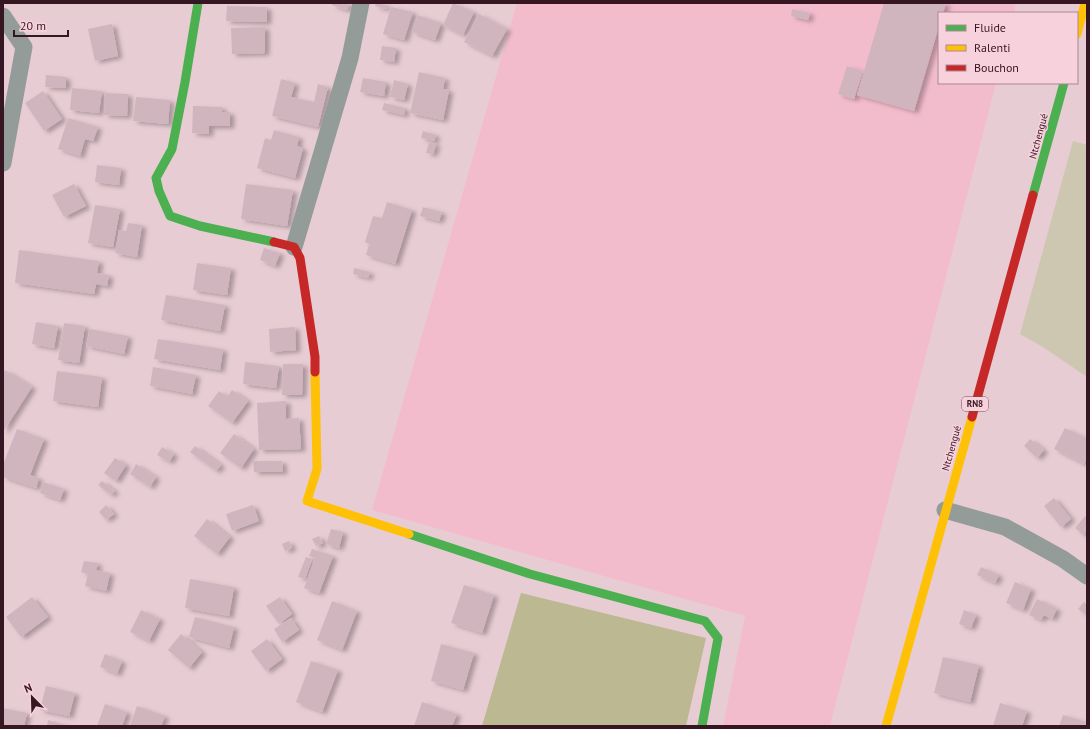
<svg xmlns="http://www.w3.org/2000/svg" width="1090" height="729" viewBox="0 0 1090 729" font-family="'PT Sans',sans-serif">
	<defs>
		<filter id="shadow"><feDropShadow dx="4.5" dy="2.5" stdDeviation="2" flood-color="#0004"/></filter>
	</defs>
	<rect width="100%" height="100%" fill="#e8ccd4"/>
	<path fill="#f3bccd" d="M517 3H1016L1014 13H939V83H996L830 726H723L745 616 372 510Z"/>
	<path fill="#cdc6b0" d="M1073 141 1087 145V377L1043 347 1020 334Z"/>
	<path fill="#bcb891" d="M521 593 706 638 686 726H482Z"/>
	<path fill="#d1b5be" filter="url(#shadow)" d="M332 3H349L347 10 332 5Z
		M376 3 387 5 386 9 375 6Z
		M453 3 474 12 463 35 443 25Z
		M884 3H946L943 13H939V26L914 111 857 95Z
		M227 6 267 7V22L226 21Z
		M391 7 413 12 404 40 383 34Z
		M792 9 810 13 808 20 791 16Z
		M479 14 507 29 492 56 464 42Z
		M418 15 441 23 435 40 412 32Z
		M112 24 118 56 95 61 88 29Z
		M265 27V53L232 54 231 28Z
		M382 46 396 48 394 62 380 60Z
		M847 66 863 71 854 99 838 94Z
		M419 72 445 78 443 89 449 90 443 120 410 113Z
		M46 75 66 77V88L45 87Z
		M363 78 386 82 384 96 360 92Z
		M281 79 295 83 291 97 314 102 318 84 328 87 318 127 272 116Z
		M394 80 408 84 404 100 390 97Z
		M72 88 102 91 99 113 70 110Z
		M43 91 62 119 44 131 25 103Z
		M105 93 128 94 127 116 104 115Z
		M136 97 170 100 168 124 133 121Z
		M384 103 405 108 404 115 382 110Z
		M193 106 222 107V112H230V126H209V134L192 133Z
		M68 118 98 127 93 141 85 139 80 156 58 149Z
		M274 130 299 137 297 146 303 148 295 178 257 168 265 138 271 140Z
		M423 131 436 135 434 141 421 138Z
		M429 142 436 144 433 154 426 153Z
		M97 165 121 168 119 185 95 182Z
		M74 184 86 206 64 217 52 195Z
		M246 184 293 190 287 226 241 219Z
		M387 202 412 210 395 264 366 255 369 244 365 242 373 216 382 218Z
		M95 205 120 209 113 247 88 243Z
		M423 207 442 212 439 221 420 216Z
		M128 223 142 225 137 257 115 253 119 230 126 231Z
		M264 248 280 253 275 266 260 260Z
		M19 250 99 261 97 273 109 275 107 286 96 284 94 294 15 283Z
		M197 263 231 268 227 295 193 290Z
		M354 268 370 272 368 278 353 274Z
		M166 295 225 305 220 331 161 320Z
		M36 322 58 326 54 348 32 344Z
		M64 323 85 326 79 363 58 360Z
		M295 327 296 350 270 352 269 329Z
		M90 329 128 336 124 354 86 346Z
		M158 339 223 349 220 370 154 359Z
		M245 362 279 366 276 388 243 384Z
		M283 364H303L302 395H282Z
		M153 367 196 375 192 394 150 386Z
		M5 370 32 387 3 432V374Z
		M57 371 102 377 98 407 53 401Z
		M232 390 248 401 232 423 208 406 219 391 227 397Z
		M286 401V419L299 418 301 449 259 450 257 403Z
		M1065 428 1087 439V458L1084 464 1054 449Z
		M17 429 44 439 30 475 39 478 36 488 3 477V465Z
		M234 434 254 449 241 468 220 453Z
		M1030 439 1044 450 1037 458 1024 446Z
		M195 446 221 465 216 471 190 452Z
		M162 447 174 454 169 462 157 455Z
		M115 458 126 465 116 481 104 473Z
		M253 461H282L283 472H254Z
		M136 464 156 477 150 487 130 474Z
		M102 481 115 491 111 495 98 485Z
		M43 482 64 489 60 500 40 493Z
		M1054 498 1071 519 1061 527 1044 506Z
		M106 505 114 514 106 520 99 512Z
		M253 505 259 521 232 531 226 514Z
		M1085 516 1087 518V530L1083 535 1075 528Z
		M207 519 230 537 217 554 194 536Z
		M331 529 343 532 339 548 326 544Z
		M319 536 323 543 316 546 312 539Z
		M289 541 292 548 285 551 282 544Z
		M312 549 333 556 319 593 304 588 315 558 309 556Z
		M306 557 312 559 305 579 298 577Z
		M84 561 98 563 96 570 110 573 106 591 85 586 88 574 81 572Z
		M981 567 999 575 995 583 977 575Z
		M190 579 234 587 229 616 185 608Z
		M1015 582 1031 589 1023 610 1006 603Z
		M464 585 494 595 482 633 451 623Z
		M32 597 48 617 21 637 6 617Z
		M280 597 292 614 279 624 266 606Z
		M1037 599 1057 609 1052 619 1044 615 1041 620 1029 615Z
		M332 601 357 611 342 650 317 640Z
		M1084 602 1087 605 1086 615 1078 609Z
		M141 610 160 619 149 641 130 632Z
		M964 610 976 615 971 628 959 624Z
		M195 617 234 627 229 648 189 637Z
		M291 618 299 630 282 642 274 629Z
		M181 634 202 652 189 668 168 650Z
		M267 639 282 659 266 671 251 651Z
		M441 644 474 653 463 690 431 681Z
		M105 654 122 661 117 674 100 667Z
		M943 657 979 665 970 702 934 693Z
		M311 661 338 670 322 712 296 702Z
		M46 686 75 693 69 716 40 710Z
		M422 702 457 714 452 726H414Z
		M1000 703 1027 711 1022 726H993Z
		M105 704 127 712 122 726H97Z
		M137 706 165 716 161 726H130Z
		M3 708 27 713 24 726H3Z
		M1063 715 1087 722 1086 726H1059Z
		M48 720 68 726H47Z"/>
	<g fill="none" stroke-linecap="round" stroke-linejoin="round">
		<path stroke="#949c9a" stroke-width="17" d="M3 16 24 47 3 163
			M294 247 350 58 361 3
			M945 510 1005 527 1063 559 1087 576"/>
		<path stroke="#4caf50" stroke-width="9" d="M198 3 185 82 172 149 156 178 159 191 170 216 200 226 274 242
			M1033 195 1064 83
			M409 534 530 574 705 621 718 638 702 726"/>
		<path stroke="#ffc107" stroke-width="9" d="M1077 34 1085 3
			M315 372 317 469 307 501 409 534
			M886 726 972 417"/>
		<path stroke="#c62828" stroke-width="9" d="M274 242 294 247 300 258 315 357V372
			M972 417 1033 195"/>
	</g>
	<g text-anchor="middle" stroke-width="3" stroke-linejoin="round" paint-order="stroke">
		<rect fill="#f7d2dd" stroke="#714e5b" stroke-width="1" x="962" y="397" width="26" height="14" rx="3"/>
		<g font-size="9" font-weight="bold" fill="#371623">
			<text x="975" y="407">RN8</text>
		</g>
		<g font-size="10" fill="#371623" stroke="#f7d2dd">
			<text transform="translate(1038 136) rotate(-75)" y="4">Ntchengué</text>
			<text transform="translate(951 448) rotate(-74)" y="4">Ntchengué</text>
		</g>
	</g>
	<rect width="1090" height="729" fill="none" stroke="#371623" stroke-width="8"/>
	<rect x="938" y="12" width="140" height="72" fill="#f7d2dd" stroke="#aa8793"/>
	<rect x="946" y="25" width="20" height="6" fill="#4caf50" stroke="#aa8793"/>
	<text x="974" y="32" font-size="12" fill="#371623">Fluide</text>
	<rect x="946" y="45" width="20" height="6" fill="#ffc107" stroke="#aa8793"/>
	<text x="974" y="52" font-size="12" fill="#371623">Ralenti</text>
	<rect x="946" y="65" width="20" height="6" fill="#c62828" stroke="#aa8793"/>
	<text x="974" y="72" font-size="12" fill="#371623">Bouchon</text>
	<g transform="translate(32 697) rotate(337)" stroke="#f7d2dd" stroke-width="3" paint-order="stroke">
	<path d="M0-3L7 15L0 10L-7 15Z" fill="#371623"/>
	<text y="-6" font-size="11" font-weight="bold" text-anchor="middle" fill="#371623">N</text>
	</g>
	<path d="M14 30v6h54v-6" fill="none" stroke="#371623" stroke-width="2"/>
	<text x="20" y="30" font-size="12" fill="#371623" stroke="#f7d2dd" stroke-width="3" paint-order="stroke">20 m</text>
</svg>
